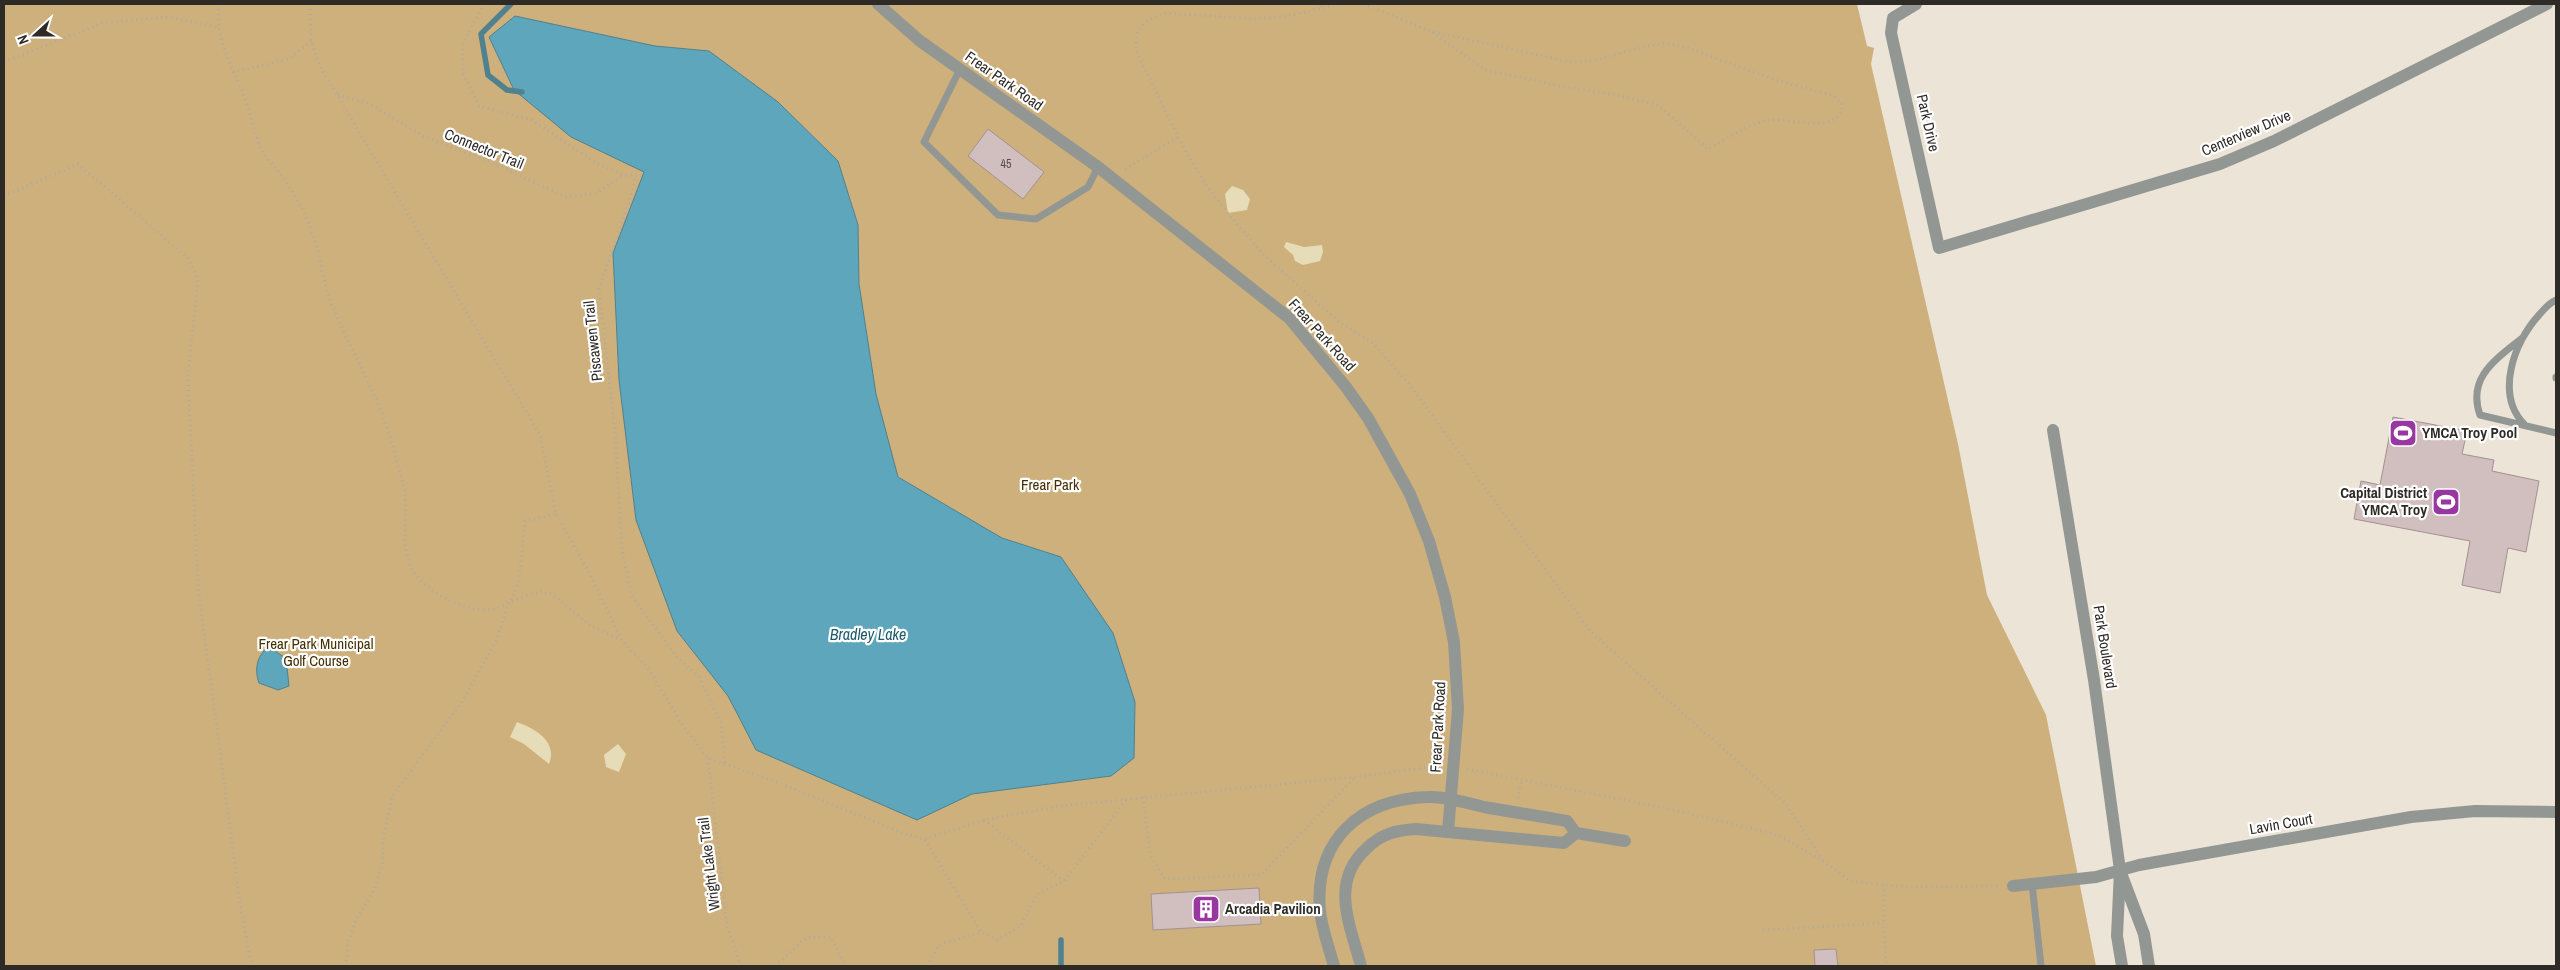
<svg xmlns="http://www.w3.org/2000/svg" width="2560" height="970" viewBox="0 0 2560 970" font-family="'Archivo Narrow',sans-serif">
	<rect width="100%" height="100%" fill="#ece4d7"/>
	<path fill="#ceb07c" d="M4 4H1857L1867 46 1874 48 1871 64 1958 444 1987 595 2046 715 2096 966H4Z"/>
	<path fill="#e6dcb7" d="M1232 186 1243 190 1250 199 1247 210 1228 213 1225 194Z
		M1286 242 1304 247 1322 245 1323 252 1320 261 1303 265 1295 261 1293 255 1284 247Z
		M517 722C536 729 558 742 549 764L524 744 510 737Z
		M618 744 626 754 619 772 606 767 604 755Z"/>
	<path fill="#5ea6bb" stroke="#50818e" d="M515 16 655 46 709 51 778 102 838 161 858 225 859 284 876 394 898 477 1002 538 1061 557 1113 633 1135 702 1134 758 1111 776 972 794 917 820 756 750 728 696 677 631 636 520 619 380 613 253 644 172 571 137 514 90 489 37Z
		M268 647 286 658 289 686 278 690 259 683C254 669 257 656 268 647Z"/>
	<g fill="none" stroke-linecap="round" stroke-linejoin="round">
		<path stroke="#50818e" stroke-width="5.5" d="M511 4 481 34 488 75 507 90 522 92
			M1061 966V940"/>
	</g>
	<path fill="#d0bfbe" stroke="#a19190" d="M988 129 1044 172 1023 199 968 156Z
		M2393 417 2467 431 2462 454 2494 460 2492 471 2539 481 2526 552 2508 548 2500 593 2462 585 2470 541 2354 519 2361 481 2380 485Z
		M1259 888 1261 924 1153 930 1151 894Z
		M1836 949 1838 966H1815L1814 950Z"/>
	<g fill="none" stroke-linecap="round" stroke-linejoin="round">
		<path stroke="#b0aa9f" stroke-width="3" stroke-dasharray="1 4" stroke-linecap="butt" d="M219 4C214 42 236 72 248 107 253 122 255 138 263 153 267 159 274 165 278 171 293 190 305 212 313 235 320 255 322 277 329 297 343 334 364 370 379 407 390 431 396 459 403 484 410 511 398 546 413 571 429 597 498 631 515 592 521 580 523 536 525 521L556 514
			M310 4 311 41 321 68 540 435 556 514 592 578 622 641 648 668 684 727 708 758 782 784 905 834 925 839 984 820 1059 806 1355 777 1436 766
			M484 4 463 43V73L479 106 532 120 596 163 624 175 637 176 599 289 615 431 622 550 632 596 675 655 699 677 721 723 725 764
			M1316 4 1323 7
			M1339 4 1288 16 1256 19 1167 13C1144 20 1134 27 1136 51L1178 137 1205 184 1228 213 1262 253 1338 321 1373 343 1412 388 1591 632 1786 804 1824 862
			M1364 4 1430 31 1570 62 1592 61 1643 47 1667 43 1688 48 1770 78 1834 96 1843 105C1839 139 1782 113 1760 122 1742 128 1725 140 1708 149L1658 105 1616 95 1559 86 1486 70 1430 31
			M4 62 102 23 166 17 218 27
			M233 72 289 59 311 41
			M338 95 370 104 423 136 492 163 566 197 597 193 623 175
			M1125 169 1178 137
			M4 196 78 164 188 258 198 280 188 377 198 587 241 910 252 966
			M708 758 727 926 741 966
			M1467 769 1665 808 1779 835 1824 862 1851 881 1906 887 2000 886
			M1143 797 1150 854 1165 879 1261 875 1355 777
			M1518 798 1522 779
			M984 820 1064 881
			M925 840 981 932 997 940 1021 926 1037 894 1064 881 1126 800
			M1884 885V923
			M1763 930 1884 923 1886 966
			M346 966 348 942 356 920 373 892 382 866 384 833 393 795 462 702 497 639 509 602 541 591 552 594 591 626 621 640
			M775 966 807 937H831L845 966
			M927 966 939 945 981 932"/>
		<path stroke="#939793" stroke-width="7" d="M960 69 924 142 998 215 1036 219 1088 187 1098 167
			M2521 339C2495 360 2467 378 2480 415L2556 433
			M2556 377V378
			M2524 424C2495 394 2514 342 2539 315 2544 309 2549 303 2556 300
			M2032 884 2041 966"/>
		<path stroke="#939793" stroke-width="12" d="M878 4 920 41 1098 167 1289 318 1346 387 1368 418 1410 494 1429 541 1445 597 1454 642 1458 709 1448 832
			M1916 4 1893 18 1891 33 1939 248 2220 164 2274 141 2547 4
			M2053 430 2094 680 2120 870 2117 936 2122 966
			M2122 876 2144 934 2149 966
			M2013 886 2096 877 2139 865 2411 817 2475 811 2556 812
			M1334 966C1329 948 1322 929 1320 911 1314 840 1360 799 1428 797 1446 796 1466 803 1484 807 1512 812 1539 816 1567 821L1576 833 1625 841
			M1361 966C1350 924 1329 882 1367 848 1381 834 1397 830 1416 829L1564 843 1576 833"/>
	</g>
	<defs>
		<symbol id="stadium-square" viewBox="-11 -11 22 22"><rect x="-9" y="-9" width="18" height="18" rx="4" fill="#97379f" stroke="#fff"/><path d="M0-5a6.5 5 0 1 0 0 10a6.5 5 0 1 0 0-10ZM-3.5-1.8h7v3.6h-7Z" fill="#fff"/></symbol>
		<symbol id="building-square" viewBox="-11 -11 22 22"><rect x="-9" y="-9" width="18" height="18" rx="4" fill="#97379f" stroke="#fff"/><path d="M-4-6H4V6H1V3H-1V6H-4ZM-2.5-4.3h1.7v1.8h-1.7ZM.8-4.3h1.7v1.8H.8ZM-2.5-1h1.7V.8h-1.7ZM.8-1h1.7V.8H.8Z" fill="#fff"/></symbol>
	</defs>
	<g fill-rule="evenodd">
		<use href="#stadium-square" x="2387" y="417" width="32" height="32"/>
		<use href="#stadium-square" x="2430" y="486" width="32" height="32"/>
		<use href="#building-square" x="1190" y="893" width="32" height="32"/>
	</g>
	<g text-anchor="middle" stroke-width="4.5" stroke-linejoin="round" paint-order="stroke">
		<g font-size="12" fill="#56504c">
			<text x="1006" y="168">45</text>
		</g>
		<g font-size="15" fill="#2e2b26" stroke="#fff">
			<text transform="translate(1004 81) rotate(35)" y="5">Frear Park Road</text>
			<text transform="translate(1928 123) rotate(77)" y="5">Park Drive</text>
			<text transform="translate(2246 133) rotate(-23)" y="5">Centerview Drive</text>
			<text transform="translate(484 149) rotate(22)" y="5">Connector Trail</text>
			<text transform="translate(1322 335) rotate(48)" y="5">Frear Park Road</text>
			<text transform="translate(593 341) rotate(-96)" y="5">Piscawen Trail</text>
			<text transform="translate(2105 647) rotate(81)" y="5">Park Boulevard</text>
			<text transform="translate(1438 727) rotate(-87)" y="5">Frear Park Road</text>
			<text transform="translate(2281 824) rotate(-10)" y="5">Lavin Court</text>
			<text transform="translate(709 864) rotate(-97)" y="5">Wright Lake Trail</text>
		</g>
		<g font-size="15" font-weight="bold" fill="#2e2b26" stroke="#fff" text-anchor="start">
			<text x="2422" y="438">YMCA Troy Pool</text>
			<text x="2427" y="498" text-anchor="end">Capital District<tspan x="2427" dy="17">YMCA Troy</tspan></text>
			<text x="1225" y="914">Arcadia Pavilion</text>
		</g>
		<g font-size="15" fill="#452f02" stroke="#fff">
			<text x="1050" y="490">Frear Park</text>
			<text x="316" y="649">Frear Park Municipal<tspan x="316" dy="17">Golf Course</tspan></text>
		</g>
		<g font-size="16" font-style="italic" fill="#1f5b6a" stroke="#fff">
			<text x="868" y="640">Bradley Lake</text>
		</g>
	</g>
	<rect width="2560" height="970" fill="none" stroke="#2e2b26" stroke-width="10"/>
	<g transform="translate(35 35) rotate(249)" stroke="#ffffff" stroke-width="4" paint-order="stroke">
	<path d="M0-4L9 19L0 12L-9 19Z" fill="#2e2b26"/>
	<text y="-8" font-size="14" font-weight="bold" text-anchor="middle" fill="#2e2b26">N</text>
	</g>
</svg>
